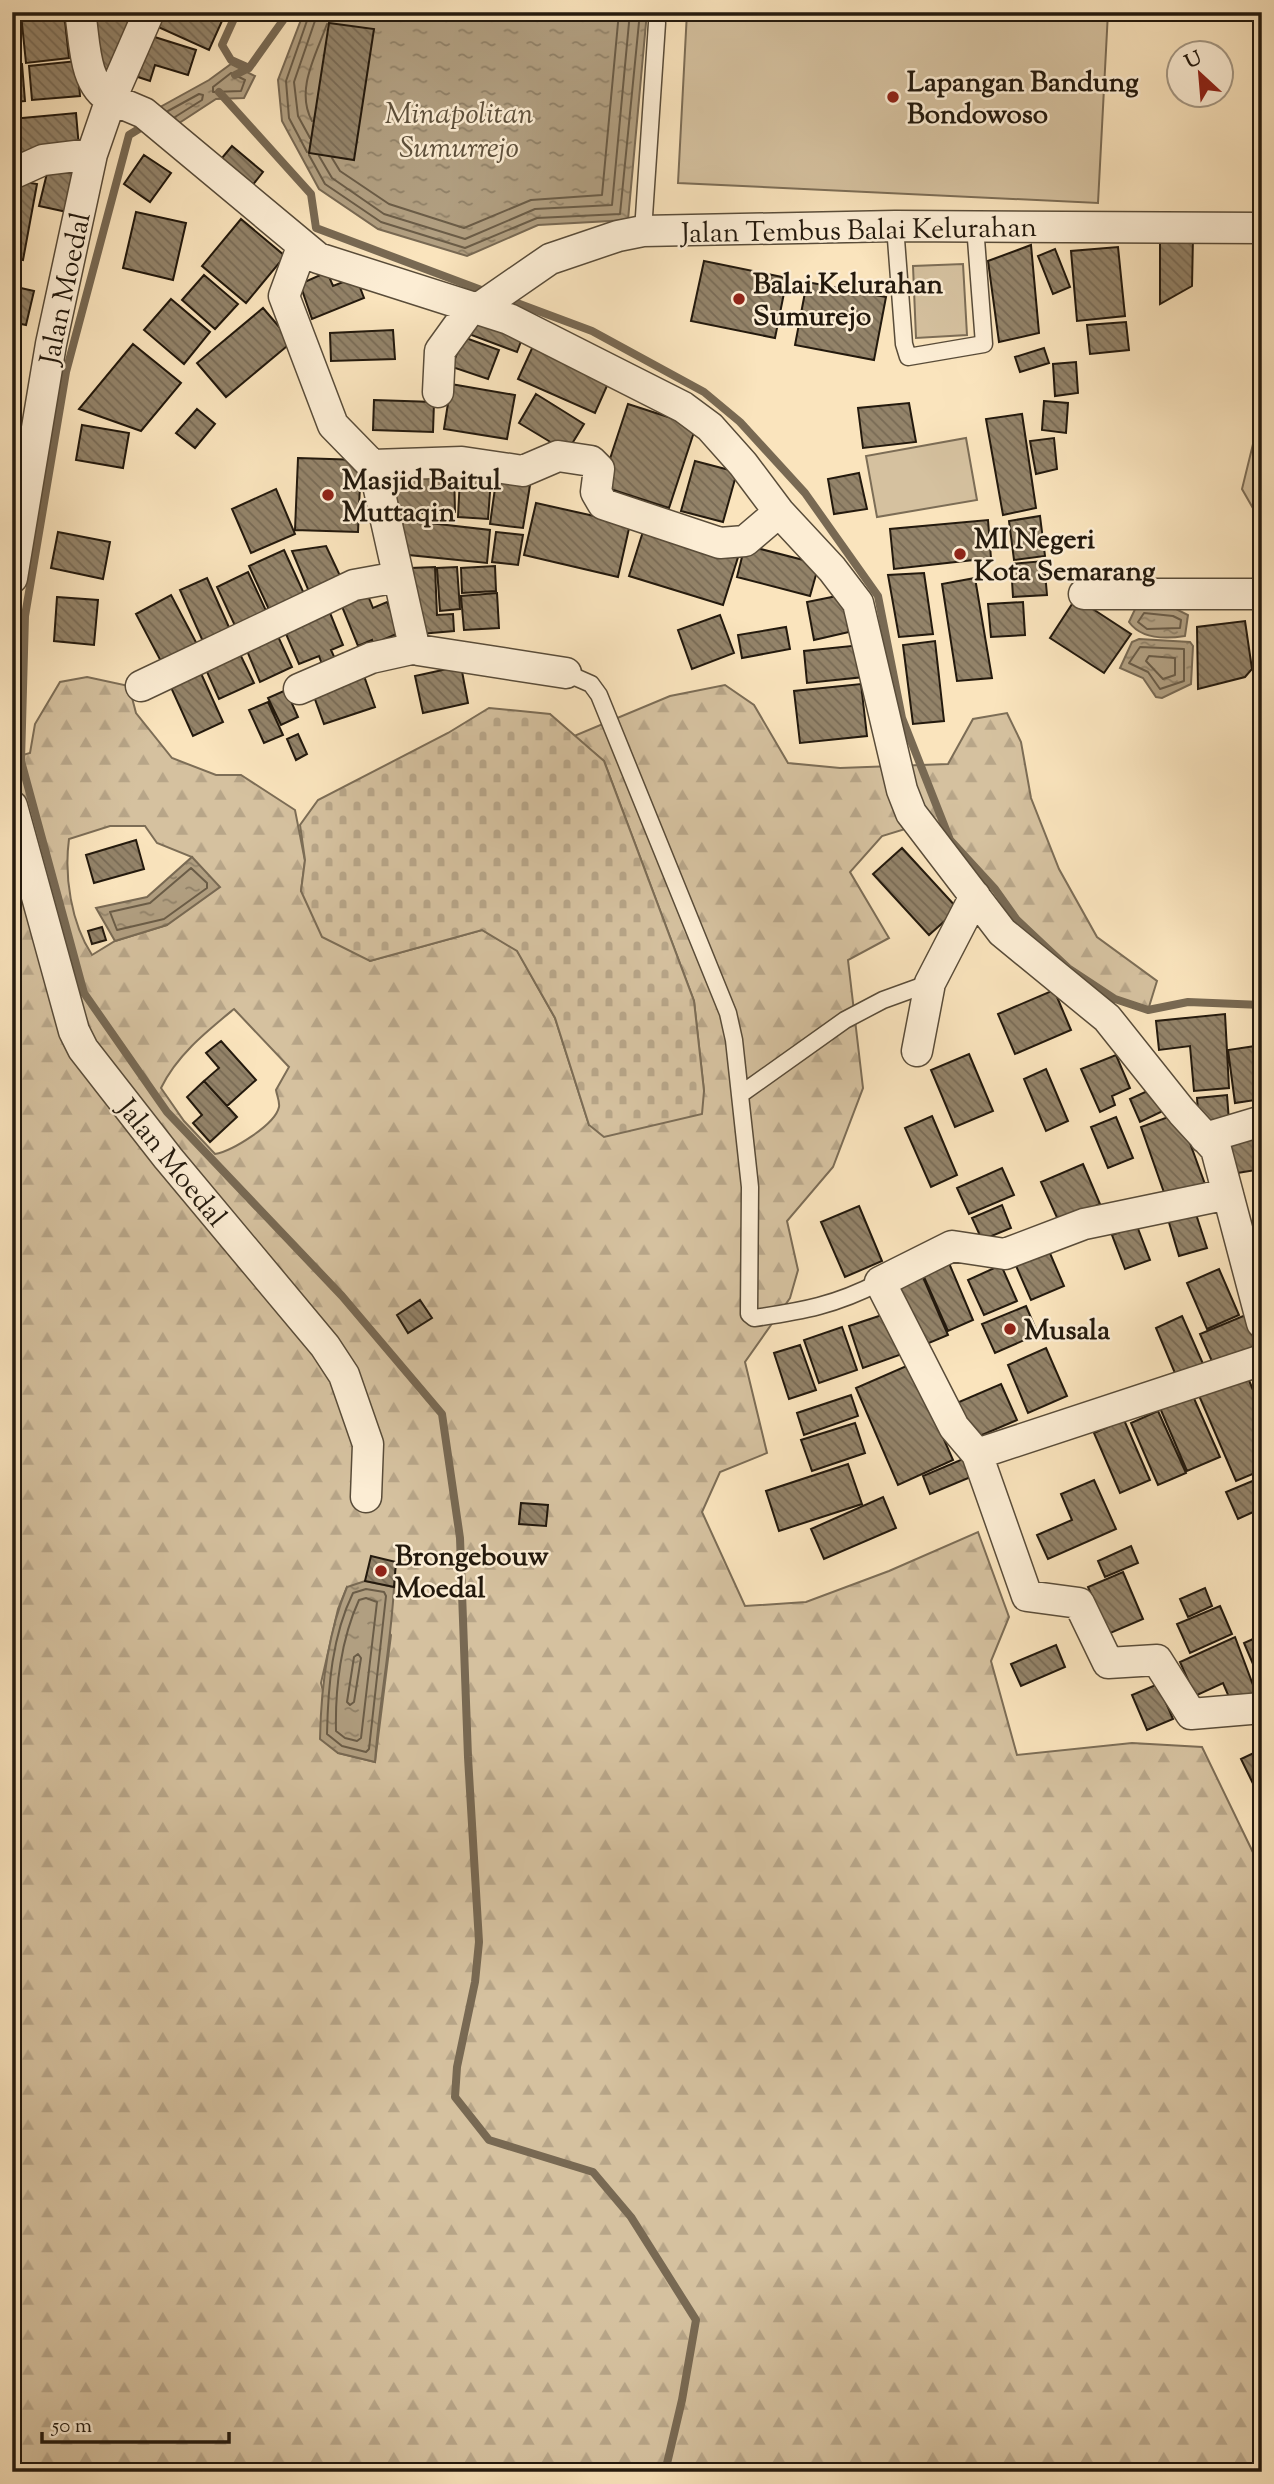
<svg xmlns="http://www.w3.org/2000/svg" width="1274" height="2484" viewBox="0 0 1274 2484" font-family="'Sorts Mill Goudy',serif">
	<defs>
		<pattern id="forest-firs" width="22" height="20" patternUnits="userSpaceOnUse" patternTransform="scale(1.75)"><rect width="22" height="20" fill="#d5c19f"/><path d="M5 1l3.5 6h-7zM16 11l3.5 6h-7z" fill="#b7a588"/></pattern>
		<pattern id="cemetery-stones" width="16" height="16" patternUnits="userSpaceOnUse" patternTransform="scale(1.75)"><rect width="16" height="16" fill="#d5c19f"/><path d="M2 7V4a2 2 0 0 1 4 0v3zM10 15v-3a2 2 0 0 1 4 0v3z" fill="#b7a588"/></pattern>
		<pattern id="water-ripples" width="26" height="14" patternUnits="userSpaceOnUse" patternTransform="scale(1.75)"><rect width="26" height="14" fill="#b19f81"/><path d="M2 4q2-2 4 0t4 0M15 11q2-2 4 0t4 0" fill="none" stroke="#908168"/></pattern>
		<pattern id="building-back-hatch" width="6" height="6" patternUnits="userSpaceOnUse" patternTransform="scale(1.75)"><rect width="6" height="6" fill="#938369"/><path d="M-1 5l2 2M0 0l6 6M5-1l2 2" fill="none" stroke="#786a55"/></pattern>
	</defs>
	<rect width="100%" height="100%" fill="#fae4bd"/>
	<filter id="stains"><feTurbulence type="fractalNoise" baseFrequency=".00286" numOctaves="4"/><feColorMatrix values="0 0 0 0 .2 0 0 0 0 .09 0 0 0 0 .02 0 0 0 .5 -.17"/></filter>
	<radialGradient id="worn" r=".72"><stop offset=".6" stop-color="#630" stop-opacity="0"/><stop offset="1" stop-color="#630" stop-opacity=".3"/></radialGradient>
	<path fill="url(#forest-firs)" stroke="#7c6d56" stroke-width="2" fill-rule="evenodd" d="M1262 437V524L1242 489 1254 440Z
		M87 677 129 686 136 713 172 758 216 775H241L295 810 305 861 301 891 370 961 482 930 517 950 555 1018 589 1125 704 1091 694 1001 604 761 574 736 670 696 725 685 754 705 788 763 840 768 948 764 973 719 1007 713 1021 742 1031 798 1059 869 1097 937 1157 981 1148 1010 1115 999 1068 968 1040 977 1017 920 995 889 950 840 905 829 882 836 850 872 889 938 848 960 863 1088 833 1167 787 1221 798 1270 790 1298 745 1362 767 1453 720 1472 702 1512 745 1606 806 1602 889 1571 978 1532 1009 1617 991 1661 1017 1755 1132 1743 1202 1747 1262 1871V2472H12V758L30 753 35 724 60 682ZM110 826H145L157 843 192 857 167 925 115 941 92 955C71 923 64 876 69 839ZM234 1009 289 1067 276 1090C277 1096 280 1102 279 1107 275 1125 232 1151 215 1154L184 1121 161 1088C177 1055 206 1032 234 1009ZM347 1587 391 1635 375 1762 338 1753 321 1683 338 1609Z"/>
	<path fill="url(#cemetery-stones)" stroke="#7c6d56" stroke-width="2" d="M489 708 550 714 604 761 694 1001 704 1091 702 1114 604 1137 589 1125 555 1018 517 951 482 930 370 961 322 937 301 891 305 860 300 825 318 800 448 733Z"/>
	<path fill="#d5c19f" stroke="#7c6d56" stroke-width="2" d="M687 12H1108L1098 203 678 183Z
		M963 264 967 335 916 338 913 266Z
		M966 438 977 500 877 517 866 456Z"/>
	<path fill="url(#water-ripples)" stroke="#786953" stroke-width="2" d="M304 12H647L628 220 538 225 467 256 378 229 319 189 282 121 278 80Z
		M231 64 255 76 244 98 216 99 170 129 153 111 209 80Z
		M1137 605 1176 609 1188 615 1185 636C1166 639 1141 639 1129 622Z
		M1139 639 1190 642 1193 646 1191 684 1162 698 1156 697 1143 678 1120 668 1132 642Z
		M192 857 220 887 167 925 115 941 96 908 147 897Z
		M365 1581 394 1587C391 1646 379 1703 375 1762L338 1753 320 1739C321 1687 327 1635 347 1587Z"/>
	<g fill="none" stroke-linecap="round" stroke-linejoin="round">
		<path stroke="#6a5c47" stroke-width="2" d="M231 73 245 80 241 91 213 92V87Z
			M168 111 199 94 203 95 202 100 175 117
			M312 121C295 90 316 55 327 24
			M310 138 298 116 294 82 318 12
			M307 152 289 118 286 81 310 12
			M309 155 325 184 381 222 465 248 537 218 620 214 640 12
			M319 156 332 178 384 214 465 239 535 209 612 205 630 12
			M332 158 340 171 389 204 464 228 531 200 602 195 619 12
			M1144 613 1173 616 1181 620 1180 628 1147 629 1138 622Z
			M1140 647 1184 649V681L1160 689 1148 672 1129 663Z
			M1149 656 1175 658V675L1163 679 1146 661Z
			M191 868 207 883V888L164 919 117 930 110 912 150 903Z
			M366 1589 384 1592 386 1596 369 1749 366 1752 342 1746 327 1734C328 1687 332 1636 353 1593Z
			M366 1598 377 1602 361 1738 357 1741 345 1738 336 1731C335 1688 341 1639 359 1600Z
			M358 1654 361 1658 354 1702 350 1705 347 1702 354 1657Z"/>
		<path stroke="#786953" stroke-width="8" d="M237 12 222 45 231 60 249 68
			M235 75 249 68 289 12
			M219 92 311 194 316 228 484 291
			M147 124 129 135 66 372 25 616 21 761 84 993 167 1112 342 1296 442 1414 460 1538 468 1757 479 1942 475 1982 457 2067 455 2097 489 2140 593 2172 631 2217 696 2320 682 2400 665 2472
			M509 300 592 331 704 392 740 422 805 493 878 596 902 718 950 840 995 889 1017 920 1068 968 1115 999 1148 1010 1188 1002 1262 1005"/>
	</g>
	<path fill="url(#building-back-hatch)" stroke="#23190d" stroke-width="2" d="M64 12 69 58 26 63 21 14Z
		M163 12H226L209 50 156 26Z
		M135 18 114 82 99 79 92 20Z
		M329 23 374 29 354 160 309 153Z
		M145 34 196 50 188 75 155 65 150 81 132 75Z
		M77 61 80 96 32 100 29 66Z
		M22 64 25 101 12 102V65Z
		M76 113 79 148 12 155V119Z
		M232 146 263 172 248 191 216 165Z
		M144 155 171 173 150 202 124 184Z
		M49 165 76 171 67 212 39 206Z
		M12 180 37 184 23 260 12 258Z
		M136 212 186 223 173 280 123 268Z
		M241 219 285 256 246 303 202 266Z
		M1160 236 1193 237 1192 286 1160 304Z
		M1031 245 1039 333 999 342 988 261Z
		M1118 247 1125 316 1077 321 1071 251Z
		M1055 249 1070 287 1053 294 1038 256Z
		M704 261 787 278 775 338 691 321Z
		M327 272 333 286 356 277 364 298 312 319 300 284Z
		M204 275 238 304 215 329 182 300Z
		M807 282 886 297 874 360 795 345Z
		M12 286 34 291 26 325 12 322Z
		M171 299 210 332 184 364 144 330Z
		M263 308 292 342 226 397 197 363Z
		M472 317 523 336 517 352 466 333Z
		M1126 322 1129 350 1090 354 1087 325Z
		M393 330 395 359 331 361 330 333Z
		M463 337 499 350 488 379 452 367Z
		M133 344 181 383 141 431 79 409Z
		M534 344 610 379 595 413 518 379Z
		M1044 348 1049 363 1020 372 1015 357Z
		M1076 362 1078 393 1055 396 1053 364Z
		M451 384 515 395 507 439 444 429Z
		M536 394 584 424 567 452 519 423Z
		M374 400 434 402 433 432 373 430Z
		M1044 401 1068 403 1066 433 1042 430Z
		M909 403 916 442 863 448 858 408Z
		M628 404 696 426 669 508 601 486Z
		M197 409 215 424 195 448 176 433Z
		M1022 414 1036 508 1003 515 986 419Z
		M82 425 129 433 123 468 76 460Z
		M1054 438 1057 469 1036 474 1030 441Z
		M298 458 361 460 358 532 295 530Z
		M695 461 737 472 723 522 681 511Z
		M454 470 455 512 395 514 394 472Z
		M859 473 867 509 834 514 828 479Z
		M497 474 531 479 523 528 490 524Z
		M460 478 491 479 488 519 458 517Z
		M276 489 295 534 251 553 232 509Z
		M536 503 630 524 618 577 524 555Z
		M1040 516 1045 556 1014 560 1009 521Z
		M403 520 490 530 487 563 399 554Z
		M988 520 991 558 894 569 890 529Z
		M646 522 740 551 723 605 629 576Z
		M58 532 110 542 103 579 51 568Z
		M496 532 523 535 518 565 492 562Z
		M745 545 819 564 810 596 737 577Z
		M326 546 342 580 310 594 292 551Z
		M284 550 306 598 271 614 249 566Z
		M1044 561 1047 595 1013 597 1011 564Z
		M495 566 496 591 462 593 461 568Z
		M435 567 437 615 453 614 454 631 420 634 411 568Z
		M457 567 460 609 440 611 437 568Z
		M248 572 268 615 237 630 217 587Z
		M924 573 933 634 899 637 888 575Z
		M207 578 232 634 205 646 180 590Z
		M975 578 992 678 957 681 942 584Z
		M367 593 373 608 387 602 399 633 373 644 372 640 358 646 341 604Z
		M497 593 499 628 464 630 461 596Z
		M171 595 199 648 164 667 136 614Z
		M842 595 849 632 814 640 807 602Z
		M57 597 98 600 94 645 54 641Z
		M1076 598 1131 634 1104 673 1050 638Z
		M1023 602 1025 635 991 637 988 604Z
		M328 608 343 645 331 650 336 661 323 667 319 656 299 664 283 627Z
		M720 615 734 653 692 669 678 630Z
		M1245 621 1252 669 1245 677 1198 689 1197 627Z
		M786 627 790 649 742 658 738 635Z
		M276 632 292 667 260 682 245 646Z
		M935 641 944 721 913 724 903 645Z
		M861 645 864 677 807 683 804 651Z
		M238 650 254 683 219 699 204 665Z
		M461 666 468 703 423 713 415 676Z
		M199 669 223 722 193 736 169 683Z
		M363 673 375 707 324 724 312 691Z
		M861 684 867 736 800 743 794 691Z
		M286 690 298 717 281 725 268 698Z
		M268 702 283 735 264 743 249 710Z
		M298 734 307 754 296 760 287 739Z
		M136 840 144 869 94 883 86 855Z
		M902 848 958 909 929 935 873 874Z
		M102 927 106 940 92 944 88 931Z
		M1054 990 1071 1030 1015 1054 998 1014Z
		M1225 1014 1229 1088 1194 1091 1190 1046 1159 1050 1156 1021Z
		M221 1041 256 1080 227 1106 204 1081 219 1068 206 1053Z
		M1262 1045V1099L1235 1103 1228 1050Z
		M969 1054 993 1111 955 1127 931 1070Z
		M1116 1055 1130 1088 1112 1096 1115 1105 1100 1112 1081 1069Z
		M1046 1069 1068 1121 1046 1131 1024 1079Z
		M204 1081 237 1117 210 1142 193 1123 202 1115 187 1097Z
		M1156 1087 1167 1109 1140 1122 1130 1099Z
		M1227 1095 1229 1121 1199 1125 1197 1098Z
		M1179 1113 1206 1187 1167 1201 1141 1127Z
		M932 1116 957 1175 931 1187 905 1128Z
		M1116 1117 1133 1158 1108 1168 1091 1127Z
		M1262 1131V1169L1231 1174 1225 1137Z
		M1083 1164 1100 1204 1059 1222 1041 1182Z
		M1002 1168 1014 1195 969 1214 957 1188Z
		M1002 1205 1011 1228 982 1240 972 1218Z
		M859 1206 882 1261 845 1277 821 1222Z
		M1194 1208 1207 1248 1179 1256 1167 1216Z
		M1137 1226 1150 1260 1125 1269 1112 1235Z
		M1046 1244 1064 1286 1031 1300 1013 1259Z
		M946 1256 973 1320 948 1331 920 1268Z
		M1001 1265 1017 1301 984 1315 968 1280Z
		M919 1268 948 1335 917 1348 887 1281Z
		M1219 1269 1239 1315 1207 1329 1187 1283Z
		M420 1300 432 1318 408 1333 397 1315Z
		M1026 1306 1038 1334 995 1353 982 1324Z
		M891 1312 905 1353 863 1368 849 1326Z
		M1248 1314 1261 1346 1214 1366 1200 1334Z
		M1182 1316 1204 1366 1177 1378 1156 1328Z
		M842 1327 857 1370 819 1383 804 1340Z
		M800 1345 816 1390 789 1399 774 1353Z
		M1046 1348 1067 1396 1028 1413 1008 1365Z
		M911 1364 953 1460 898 1485 856 1388Z
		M1245 1371 1262 1411V1470L1236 1481 1197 1391Z
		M1001 1384 1017 1420 968 1441 952 1405Z
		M1192 1394 1220 1457 1187 1471 1160 1408Z
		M851 1395 858 1416 804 1435 797 1413Z
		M1158 1411 1186 1473 1158 1485 1131 1423Z
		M1124 1420 1150 1480 1120 1493 1094 1433Z
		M855 1423 865 1453 812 1471 801 1440Z
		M970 1456 978 1474 930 1494 923 1476Z
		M848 1464 862 1504 779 1531 766 1491Z
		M1262 1477V1508L1238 1519 1226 1492Z
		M1094 1480 1116 1529 1048 1559 1037 1535 1072 1520 1061 1494Z
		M883 1497 896 1528 824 1559 811 1529Z
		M521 1503 548 1505 546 1526 519 1524Z
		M1131 1546 1138 1563 1105 1577 1098 1561Z
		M371 1556 396 1562 394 1587 365 1581Z
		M1262 1565V1587L1254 1568Z
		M1123 1572 1143 1619 1108 1634 1088 1587Z
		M1205 1588 1212 1606 1188 1617 1180 1599Z
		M1220 1606 1232 1634 1190 1653 1177 1624Z
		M1262 1635V1685L1244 1643Z
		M1235 1637 1256 1693 1232 1704 1223 1683 1195 1696 1180 1662Z
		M1056 1645 1065 1667 1021 1686 1011 1664Z
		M1158 1684 1173 1719 1147 1730 1132 1695Z
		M1262 1749V1802L1241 1759Z"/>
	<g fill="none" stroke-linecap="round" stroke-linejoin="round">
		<defs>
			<path id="service" d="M895 226 904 344 908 357 984 344 975 226
				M643 231 657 23
				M566 673 591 684 599 695 728 1013 734 1040 750 1187 749 1314 754 1318C803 1311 836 1305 880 1282
				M741 1094 845 1020 883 1000 930 983"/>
			<path id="minor" d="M80 12C85 40 83 85 111 99L149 12
				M12 174 43 160 92 154
				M302 247 284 296 333 425 374 467 414 646 418 650 566 673
				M476 310 550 259 618 236 643 231 895 226 1262 228
				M438 392 440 351 471 308
				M373 465 462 462 523 471 558 456 591 461 599 469 596 492 603 504 720 543 745 541 779 512
				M12 578 51 344 92 154 111 99 144 113 318 258 509 319 683 407 710 427 743 464 779 512 832 569 858 603 902 790 911 813 1002 932 1107 1018 1182 1112 1216 1149 1262 1323
				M1084 594H1262
				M141 686 354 585 398 577
				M299 689 371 658 416 648
				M12 806 74 1031 83 1049 168 1158 325 1346 344 1375 368 1444 366 1497
				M917 1051 930 983 975 896
				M1205 1138 1262 1121
				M1228 1194 1084 1224 1005 1254 952 1246 880 1282 954 1427 977 1454 1027 1596 1079 1603 1108 1663 1157 1660 1191 1714 1262 1708
				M977 1454 1262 1360"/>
		</defs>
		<use href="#service" stroke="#594c39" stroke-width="19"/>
		<use href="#minor" stroke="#594c39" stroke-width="33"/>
		<use href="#service" stroke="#fcedd4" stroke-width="16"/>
		<use href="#minor" stroke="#fcedd4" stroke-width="30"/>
	</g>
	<g fill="#8f2418" stroke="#fcedd4" stroke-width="2.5">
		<circle cx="893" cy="97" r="7"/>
		<circle cx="739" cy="299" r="7"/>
		<circle cx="328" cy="495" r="7"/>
		<circle cx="960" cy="554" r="7"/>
		<circle cx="1010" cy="1329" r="7"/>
		<circle cx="381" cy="1571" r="7"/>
	</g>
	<g text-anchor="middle" stroke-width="5" stroke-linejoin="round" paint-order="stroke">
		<g font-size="28" font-weight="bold" fill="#23190d" stroke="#fcedd4" text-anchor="start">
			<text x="907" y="91">Lapangan Bandung<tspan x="907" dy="32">Bondowoso</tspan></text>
			<text x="753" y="293">Balai Kelurahan<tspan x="753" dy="32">Sumurejo</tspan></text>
			<text x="342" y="489">Masjid Baitul<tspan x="342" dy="32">Muttaqin</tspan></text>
			<text x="974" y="548">MI Negeri<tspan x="974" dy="32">Kota Semarang</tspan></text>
			<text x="1024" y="1339">Musala</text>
			<text x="395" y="1565">Brongebouw<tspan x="395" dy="32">Moedal</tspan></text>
		</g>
		<g font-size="28" fill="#23190d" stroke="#fcedd4">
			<text transform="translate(859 229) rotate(-1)" y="10">Jalan Tembus Balai Kelurahan</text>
			<text transform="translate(64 288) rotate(-78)" y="10">Jalan Moedal</text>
			<text transform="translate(173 1162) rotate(51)" y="10">Jalan Moedal</text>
		</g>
		<g font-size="30" font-style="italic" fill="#5c4f3b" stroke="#fcedd4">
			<text x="459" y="123">Minapolitan<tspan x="459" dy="34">Sumurrejo</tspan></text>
		</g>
	</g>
	<rect width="1274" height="2484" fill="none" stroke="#fae4bd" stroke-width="42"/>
	<rect x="14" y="14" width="1246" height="2456" fill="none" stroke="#23190d" stroke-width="3.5"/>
	<rect x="21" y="21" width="1232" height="2442" fill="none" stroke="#23190d" stroke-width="2"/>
	<g transform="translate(1200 74) rotate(334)"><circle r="33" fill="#fcedd4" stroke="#a59884" stroke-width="2"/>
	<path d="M0-5L12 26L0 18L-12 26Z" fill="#8f2418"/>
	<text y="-10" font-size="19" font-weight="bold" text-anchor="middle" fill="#23190d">U</text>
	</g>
	<path d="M42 2432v10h187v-10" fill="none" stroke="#23190d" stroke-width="3.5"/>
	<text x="52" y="2432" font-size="21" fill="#23190d" stroke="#fcedd4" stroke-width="5" paint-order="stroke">50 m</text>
	<rect width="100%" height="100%" filter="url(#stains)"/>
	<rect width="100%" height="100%" fill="url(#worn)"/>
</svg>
